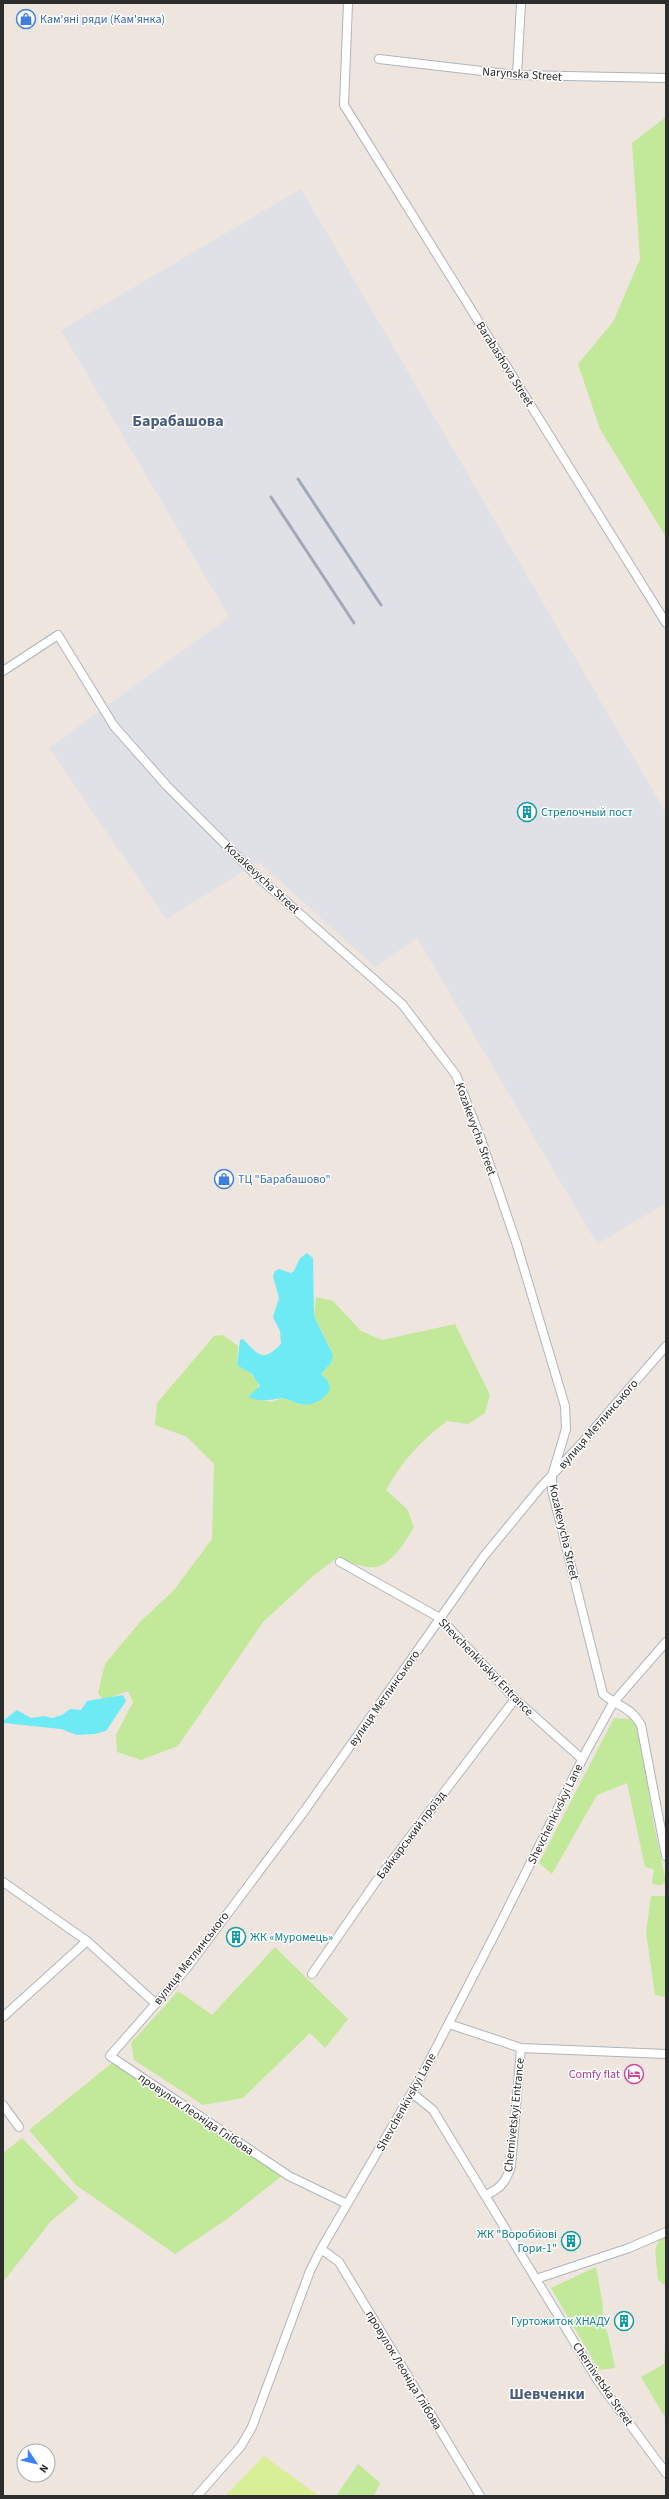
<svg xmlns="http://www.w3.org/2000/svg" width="669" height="2499" viewBox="0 0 669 2499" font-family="'Source Sans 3',sans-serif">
	<rect width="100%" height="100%" fill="#efe5df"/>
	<path fill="#e0e0e7" d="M301 189 666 813V1203L597 1244 417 938 375 967 259 862 166 919 49 748 229 617 61 330Z"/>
	<path fill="#c2e899" d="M666 117V537L600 429 578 364 613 322 640 259 632 143Z
		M316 1297 333 1301 361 1331 382 1340 455 1324 490 1395 485 1413 468 1424 447 1421C422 1440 401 1462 386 1490L407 1509 414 1527C405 1542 389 1571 368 1567 358 1566 348 1561 338 1557L313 1576 263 1622 178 1746 141 1760 117 1752 116 1735 133 1702 128 1691 103 1700 98 1693 105 1664 140 1622 174 1590 212 1539 214 1464 187 1437 155 1425 157 1403 214 1336 223 1335 238 1346 237 1365 247 1370 258 1381V1390L248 1396 271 1402 282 1398 302 1405 318 1402 328 1381 321 1374 331 1363 329 1346 314 1316Z
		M614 1718C633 1720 634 1715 640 1735L654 1825 666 1882 661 1885 652 1884 654 1869 645 1867 627 1783 597 1795 552 1874 539 1863Z
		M651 1896H666V1997L655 1995 646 1932Z
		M275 1947 348 2019 325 2048 310 2033 243 2098 203 2105 134 2060 131 2043 178 1991 212 2015Z
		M112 2063 283 2175 227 2219 175 2254 76 2185 29 2130Z
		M22 2138 79 2198 51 2221 3 2282V2153Z
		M666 2235V2286L658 2280 655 2250 660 2238Z
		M596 2267 603 2306 602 2323 608 2334 615 2368 599 2370 551 2288Z
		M666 2326V2419L641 2377 664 2364Z
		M358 2464 380 2483 374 2496H336Z"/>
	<path fill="#d9ef95" d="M264 2456 319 2496H225Z"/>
	<path fill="#6eeaf5" d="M307 1253 313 1258 314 1316 333 1355 331 1363 321 1374 328 1381 330 1389C326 1399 312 1407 300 1404 294 1403 289 1399 282 1398 270 1400 260 1402 248 1397L260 1386 252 1374 237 1365 240 1340 243 1339C258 1354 262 1364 281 1344L280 1331 273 1317 279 1298 273 1276 275 1271 279 1269 291 1273 294 1271 300 1258Z
		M123 1695 126 1701 106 1731 95 1734 77 1735 61 1729 4 1723V1720L17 1710 31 1718 44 1716 52 1718 62 1715 70 1709 81 1710 87 1701Z"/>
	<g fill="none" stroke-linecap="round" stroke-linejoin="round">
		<defs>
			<path id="minor" d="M348 3 344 105 666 623
				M379 59 517 75 666 78
				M517 75 521 3
				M3 671 58 635 114 726 167 786 257 876 402 1004 456 1075 481 1139 516 1242 565 1406 566 1429 552 1476V1490L603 1694C619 1708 629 1705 641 1725L666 1856
				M340 1562 440 1618 515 1699 582 1759
				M3 1882 87 1941 156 2004
				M312 1974 375 1883 515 1699
				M3 2017 87 1941
				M449 2024 521 2048 666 2054
				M412 2093 433 2110 598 2381 666 2473
				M3 2105 19 2127
				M486 2195C501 2188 506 2182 511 2166L521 2048
				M347 2204 289 2176 110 2056 186 1969 305 1810 484 1556 540 1488 581 1444 666 1346
				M321 2249 339 2262 480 2496
				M536 2279 629 2248 666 2232
				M197 2496 241 2446 252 2427 310 2271 321 2249 421 2077 498 1928 587 1750 613 1703 666 1642"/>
		</defs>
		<use href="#minor" stroke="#afb5bd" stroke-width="10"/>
		<use href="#minor" stroke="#fff" stroke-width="8"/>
		<path stroke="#a1a8b8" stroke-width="3" d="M298 479 381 605
			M271 497 354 623"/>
	</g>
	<defs>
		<symbol id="shop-ring" viewBox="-11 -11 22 22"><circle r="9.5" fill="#fff" stroke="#3f7fe0" stroke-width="1.5"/><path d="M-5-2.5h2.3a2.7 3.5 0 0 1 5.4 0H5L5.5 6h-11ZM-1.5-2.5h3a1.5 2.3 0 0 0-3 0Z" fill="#3f7fe0"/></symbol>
		<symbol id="building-ring" viewBox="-11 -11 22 22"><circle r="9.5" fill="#fff" stroke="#0f9aa8" stroke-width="1.5"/><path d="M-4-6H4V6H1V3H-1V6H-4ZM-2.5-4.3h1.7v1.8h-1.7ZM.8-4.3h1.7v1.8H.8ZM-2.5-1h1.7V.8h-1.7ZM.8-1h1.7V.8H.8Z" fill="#0f9aa8"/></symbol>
		<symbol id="hotel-ring" viewBox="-11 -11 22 22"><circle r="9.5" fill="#fff" stroke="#d1479c" stroke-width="1.5"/><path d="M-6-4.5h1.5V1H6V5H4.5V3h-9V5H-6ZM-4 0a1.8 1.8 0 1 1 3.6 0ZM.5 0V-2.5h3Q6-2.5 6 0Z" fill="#d1479c"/></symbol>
	</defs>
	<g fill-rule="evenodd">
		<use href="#shop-ring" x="15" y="8" width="22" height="22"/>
		<use href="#building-ring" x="516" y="801" width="22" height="22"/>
		<use href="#shop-ring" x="213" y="1168" width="22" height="22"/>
		<use href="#building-ring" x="225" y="1926" width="22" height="22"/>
		<use href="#hotel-ring" x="623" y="2063" width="22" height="22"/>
		<use href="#building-ring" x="560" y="2230" width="22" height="22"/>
		<use href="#building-ring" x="613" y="2310" width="22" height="22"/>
	</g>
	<g text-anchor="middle" stroke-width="3" stroke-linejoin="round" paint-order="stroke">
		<g font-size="12" fill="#366cbe" stroke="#fff" text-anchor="start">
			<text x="40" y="23">Кам'яні ряди (Кам'янка)</text>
			<text x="238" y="1183">ТЦ "Барабашово"</text>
		</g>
		<g font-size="12" fill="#2d2d2d" stroke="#fff">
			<text transform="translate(522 74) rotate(4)" y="4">Narynska Street</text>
			<text transform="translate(505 364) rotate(58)" y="4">Barabashova Street</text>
			<text transform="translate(262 878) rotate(43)" y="4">Kozakevycha Street</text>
			<text transform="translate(476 1129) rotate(70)" y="4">Kozakevycha Street</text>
			<text transform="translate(598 1424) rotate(-49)" y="4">вулиця Метлинського</text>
			<text transform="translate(564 1532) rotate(77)" y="4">Kozakevycha Street</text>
			<text transform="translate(486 1667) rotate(46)" y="4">Shevchenkivskyi Entrance</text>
			<text transform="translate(384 1698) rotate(-55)" y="4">вулиця Метлинського</text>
			<text transform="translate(555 1814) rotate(-64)" y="4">Shevchenkivskyi Lane</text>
			<text transform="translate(411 1835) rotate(-53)" y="4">Байкарський проїзд</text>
			<text transform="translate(191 1958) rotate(-52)" y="4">вулиця Метлинського</text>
			<text transform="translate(406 2102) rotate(-61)" y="4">Shevchenkivskyi Lane</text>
			<text transform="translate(196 2114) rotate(34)" y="4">провулок Леоніда Глібова</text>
			<text transform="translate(514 2115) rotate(-84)" y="4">Chernivetskyi Entrance</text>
			<text transform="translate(404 2370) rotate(59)" y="4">провулок Леоніда Глібова</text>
			<text transform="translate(603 2384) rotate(56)" y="4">Chernivetska Street</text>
		</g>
		<g font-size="12" fill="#0d838f" stroke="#fff" text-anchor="start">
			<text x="541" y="816">Стрелочный пост</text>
			<text x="250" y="1941">ЖК «Муромець»</text>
			<text x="557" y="2238" text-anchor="end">ЖК "Воробйові<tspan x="557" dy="14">Гори-1"</tspan></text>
			<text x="610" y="2325" text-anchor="end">Гуртожиток ХНАДУ</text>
		</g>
		<g font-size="12" fill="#b23c85" stroke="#fff" text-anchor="end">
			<text x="620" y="2078">Comfy flat</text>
		</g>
		<g font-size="16" font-weight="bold" fill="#4a5e81" stroke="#fff">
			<text x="178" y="426">Барабашова</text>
			<text x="547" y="2399">Шевченки</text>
		</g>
	</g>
	<rect width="669" height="2499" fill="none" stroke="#2d2d2d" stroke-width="8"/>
	<g transform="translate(36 2463) rotate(125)"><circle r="19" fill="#ffffff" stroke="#ababab"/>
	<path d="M0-3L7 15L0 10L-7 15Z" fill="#3c84ff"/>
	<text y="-6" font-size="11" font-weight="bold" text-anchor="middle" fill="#2d2d2d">N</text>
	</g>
</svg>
